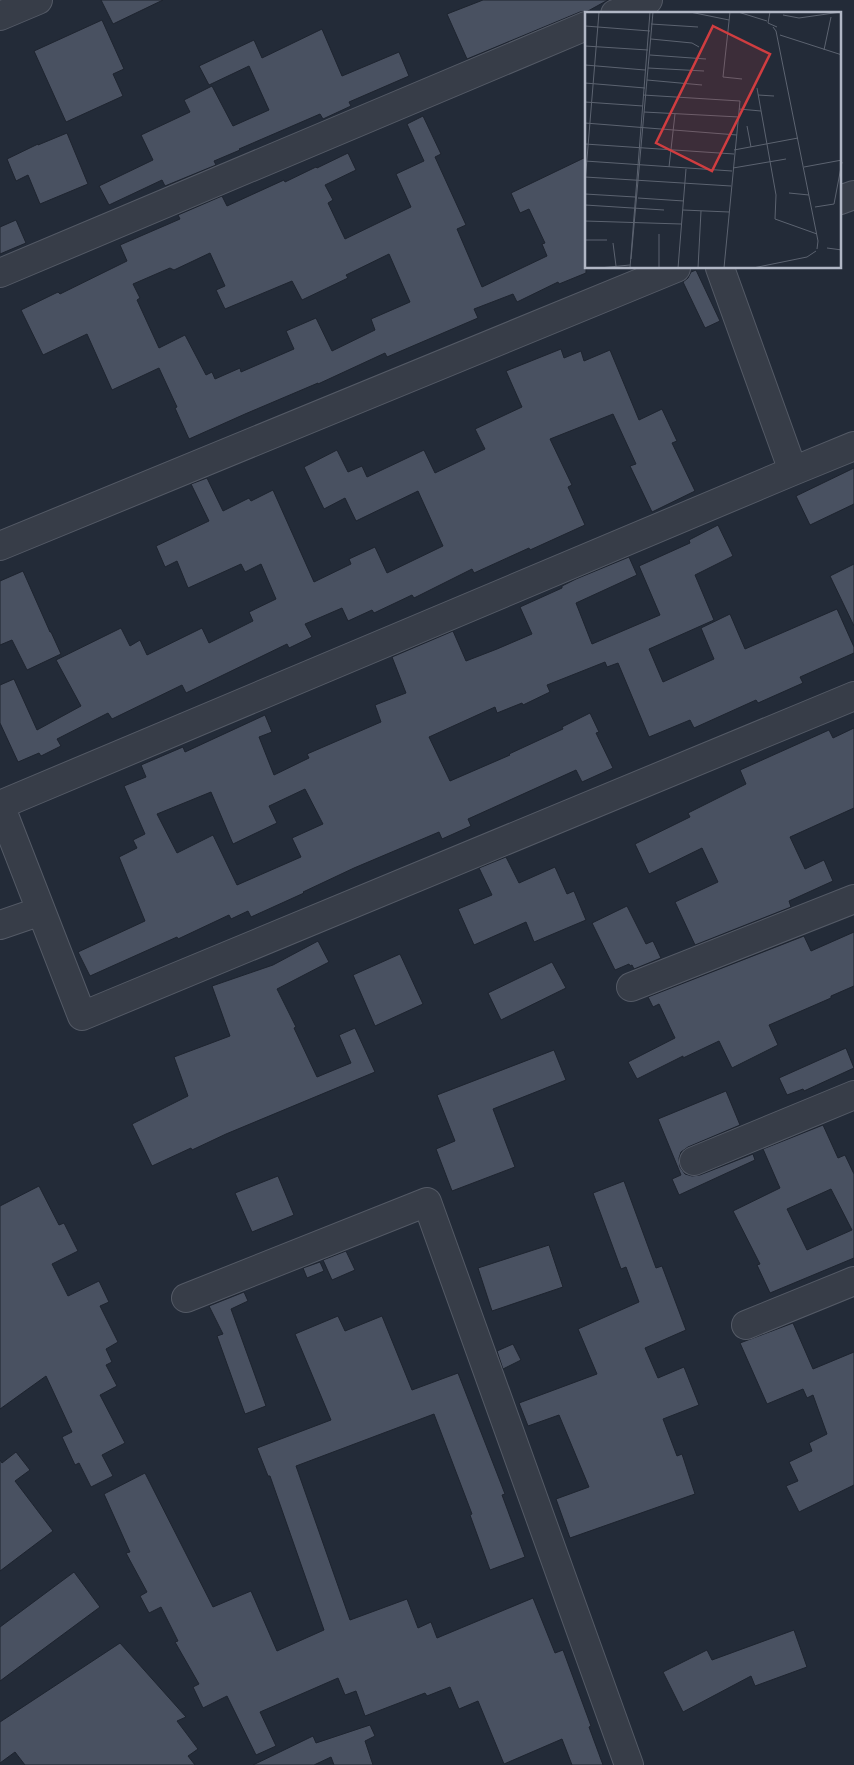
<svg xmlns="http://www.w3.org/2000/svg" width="854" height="1765" viewBox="0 0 854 1765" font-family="Karla,sans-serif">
	<rect width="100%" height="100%" fill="#232b38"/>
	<path fill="#495161" stroke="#1e242f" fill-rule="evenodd" d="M101 0H163L113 24Z
		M483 0H608L588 11 580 12 467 59 447 14Z
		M102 20 124 69 113 74 123 96 66 122 34 51Z
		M322 29 342 76 399 52 409 76 349 102 351 106 323 119 320 114 239 149 240 150 214 161 216 165 165 186 162 180 109 205 99 186 153 160 141 135 190 112 184 100 212 86 233 126 269 110 249 66 209 85 199 66 254 40 262 58Z
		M423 116 441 154 435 157 466 225 457 229 482 287 547 256 542 244 545 243 529 209 520 213 511 193 586 157V273L559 284 558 282 517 302 513 294 474 309 478 318 387 357 385 353 318 384V383L245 414 189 439 175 408 177 407 159 368 112 390 87 334 43 355 21 310 58 292 60 294 127 261 120 245 180 219 178 215 222 196 227 206 284 180 285 182 316 167 317 168 348 153 356 170 325 185 333 200 328 203 345 239 411 207 396 174 424 161 407 124ZM210 253 225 286 216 290 225 309 292 281 302 300 348 278 346 275 389 254 410 302 371 319 375 330 332 351 316 318 286 331 294 349 241 372 240 368 215 379 212 372 206 375 185 335 159 348 137 300 140 298 133 284 170 268 174 270Z
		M67 133 88 184 40 204 28 175 16 181 7 159 38 144V145Z
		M16 220 26 243 0 254V227Z
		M696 270 720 321 705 328 683 282 688 278 691 272Z
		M561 349 564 358 581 351 584 361 610 350 639 420 662 409 677 441 672 443 695 491 652 512 630 466 636 464 613 414 550 439 572 485 568 487 585 525 530 550 529 548 474 573 472 569 414 598 412 595 374 613 372 610 348 621 342 608 305 624 312 637 289 648 287 644 186 693 182 685 112 719 108 713 57 739 61 746 41 756 39 753 18 762 0 723V685L14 679 37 730 81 706 56 660 121 628 130 646 140 640 147 655 202 628 209 643 253 621 249 612 276 599 261 564 245 572 241 564 188 588 177 561 165 567 156 546 209 521 191 484 207 478 223 511 249 498 251 501 273 490 314 582 351 564 349 559 375 547 387 573 443 546 418 491 356 521 345 498 324 509 304 467 337 450 348 472 362 466 367 477 424 450 435 473 485 449 475 429 522 407 506 371Z
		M854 468V504L810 525 796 496Z
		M718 525 733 556 695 575 714 620 649 649 663 682 714 659 701 628 730 614 745 649 837 609 854 647V653L800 677 803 683 758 703 756 700 694 728 690 720 649 737 618 663 607 667 605 662 547 685 550 692 523 705 522 703 497 713 495 707 429 737 450 781 510 755 509 754 563 729 562 727 590 713 599 732 596 733 613 768 582 782 576 770 468 819 471 826 442 839 439 832 354 868 303 892 304 893 251 917 248 911 231 919 229 915 178 939 177 937 90 976 78 952 145 921 119 857 137 848 133 840 145 834 124 786 146 777 141 765 183 747 185 752 265 715 272 732 259 737 274 775 309 758 307 754 381 722 375 705 406 693 392 657 453 631 466 661 497 649 532 634 520 607 562 588V586L576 579 629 557 637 575 576 603 592 644 660 615 639 566 690 543 689 540ZM305 789 323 824 292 838 301 857 237 885 213 835 177 853 157 814 211 792 233 844 277 823 269 806Z
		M854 564V626L830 576Z
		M23 571 50 632H51L61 654 27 670 12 640 0 645V581Z
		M854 728V808L790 837 805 869 824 860 833 881 789 901 791 907 695 945 675 902 718 882 702 848 649 874 635 844 690 817 688 813 746 784 740 770 829 730 833 738Z
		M506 857 519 883 555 867 567 894 574 891 586 920 534 942 526 922 474 945 458 909 492 895 479 868Z
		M627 906 646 944 653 941 661 958 634 969 632 965 630 966 629 964 615 970 592 923Z
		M854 932V986L831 996V998L769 1025 778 1045 732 1068 719 1041 683 1058V1056L637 1079 628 1062 675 1038 659 1004 653 1007 648 997 804 936 811 951Z
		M318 941 329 962 277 989 296 1027 294 1028 317 1077 351 1063 339 1035 355 1028 375 1072 226 1134 192 1150 191 1148 152 1166 132 1124 188 1096 174 1057 230 1036 212 986 273 965Z
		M400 954 423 1004 375 1026 353 975Z
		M552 962 566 988 501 1020 488 993Z
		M846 1048 854 1068 804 1091 803 1089 787 1095 779 1078Z
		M554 1050 566 1080 493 1109 515 1167 452 1191 436 1149 455 1141 437 1095Z
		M726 1091 740 1125 688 1147 681 1152 679 1158 680 1167 685 1174 692 1176 700 1175 753 1154 755 1160 679 1195 672 1179 681 1175 658 1119Z
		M823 1125 838 1158 845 1155 854 1174V1258L770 1293 757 1265 760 1264 733 1211 780 1188 763 1149ZM831 1189 852 1230 807 1250 787 1209Z
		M278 1176 294 1215 252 1232 235 1193Z
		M624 1181 656 1268 662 1266 686 1330 645 1348 658 1378 684 1367 699 1405 663 1419 677 1456 682 1454 695 1494 570 1538 556 1499 589 1487 559 1415 528 1426 519 1403 597 1374 578 1329 639 1302 626 1267 621 1269 593 1193Z
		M39 1186 59 1225 64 1223 78 1251 52 1264 68 1296 99 1281 109 1302 100 1306 118 1342 106 1349 112 1362 106 1365 117 1386 100 1395 125 1443 102 1455 113 1476 91 1487 79 1463 75 1465 62 1437 72 1432 46 1376 0 1409V1206Z
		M549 1245 563 1287 492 1311 478 1268Z
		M346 1251 355 1270 332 1280 323 1260Z
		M320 1262 324 1271 307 1278 303 1268Z
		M244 1292 248 1301 231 1309 266 1406 245 1414 217 1336 223 1334 209 1306Z
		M338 1316 345 1331 382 1316 412 1390 458 1373 505 1494 502 1495 525 1557 490 1570 470 1515 472 1514 434 1414 296 1466 350 1620 407 1599 418 1628 431 1622 437 1638 533 1598 555 1653 563 1650 591 1726 589 1727 603 1765H572L562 1739 504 1764 478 1701 459 1709 450 1687 427 1696 425 1693 365 1716 356 1691 345 1695 338 1678 260 1712 276 1746 256 1755 227 1696 203 1708 193 1687 199 1684 175 1642 178 1641 161 1607 149 1613 140 1596 147 1592 126 1553 130 1552 104 1494 145 1473 213 1607 251 1591 277 1651 324 1630 270 1476H268L257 1448 331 1420 295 1334Z
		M793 1323 813 1369 854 1352V1485L799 1512 786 1486 798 1481 789 1462 812 1451 809 1443 827 1434 813 1395 807 1398 803 1389 767 1404 740 1343Z
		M513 1344 521 1360 503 1369 497 1351Z
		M16 1452 30 1470 15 1481 53 1531 0 1571V1460L2 1463Z
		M74 1572 100 1607 0 1681V1627Z
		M794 1630 807 1667 755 1686 751 1676 683 1712 663 1672 707 1650 712 1660Z
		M120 1643 186 1717 177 1721 198 1749 188 1756 195 1765H25L15 1752 0 1763V1722Z
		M370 1725 375 1736 365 1741 373 1765H334L331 1757 314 1765H253L313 1736 316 1743Z"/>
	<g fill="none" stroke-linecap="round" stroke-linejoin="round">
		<defs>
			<path id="minor" d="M615 14 648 0
				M0 16 38 0
				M840 200 854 195
				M720 268 793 471
				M0 273 586 26
				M0 546 676 268
				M0 805 82 1016 854 696
				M0 805 793 471 854 446
				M0 925 41 911
				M631 987 854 899
				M694 1161 854 1095
				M186 1298 427 1202 629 1765
				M746 1325 854 1281"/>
		</defs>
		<use href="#minor" stroke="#545a66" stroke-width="30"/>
		<use href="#minor" stroke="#373d48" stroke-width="28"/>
	</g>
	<g transform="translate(585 12)">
		<rect width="256" height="256" fill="#232b38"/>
		<path fill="none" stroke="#5c6370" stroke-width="1" d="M105 0 144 8M145 0 138 65 157 67M153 0 182 9M185 0 183 11 192 15M198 3 214 6 256 0M66 12 113 15M0 14 65 19M188 15 191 19 233 229 232 237M195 23 257 43M66 27 107 31 114 35M0 34 63 38M239 38 246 5M65 43 121 47M0 53 60 58M63 56 119 59M62 68 117 73M0 71 60 76M172 76 191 183 190 207 232 222M58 83 155 89 139 256M173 83 189 84M0 90 58 94M154 97 176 99M59 100 154 105M0 111 152 123M162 114 166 135M0 132 149 142M149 138 213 126M0 149 147 159M84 155 90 102M219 155 257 148M148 156 201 147M0 165 146 174M0 171 14 0M204 181 224 183M0 182 50 185M53 186 99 189M0 193 79 198M230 195 249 192 257 150M98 198 144 200M0 209 96 212M74 222V256M0 228H22M28 231 31 254M242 236 257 238M46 247 68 0M14 256 45 253M45 256 65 0M93 256 101 157M113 256 116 199M168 256 222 245 231 239"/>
		<path fill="#d03d40" fill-opacity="0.15" stroke="#d03d40" stroke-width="2.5" d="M128 14 185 42 127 159 71 131Z"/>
		<rect width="256" height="256" fill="none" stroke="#b1b7c5" stroke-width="2.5"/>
	</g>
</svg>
